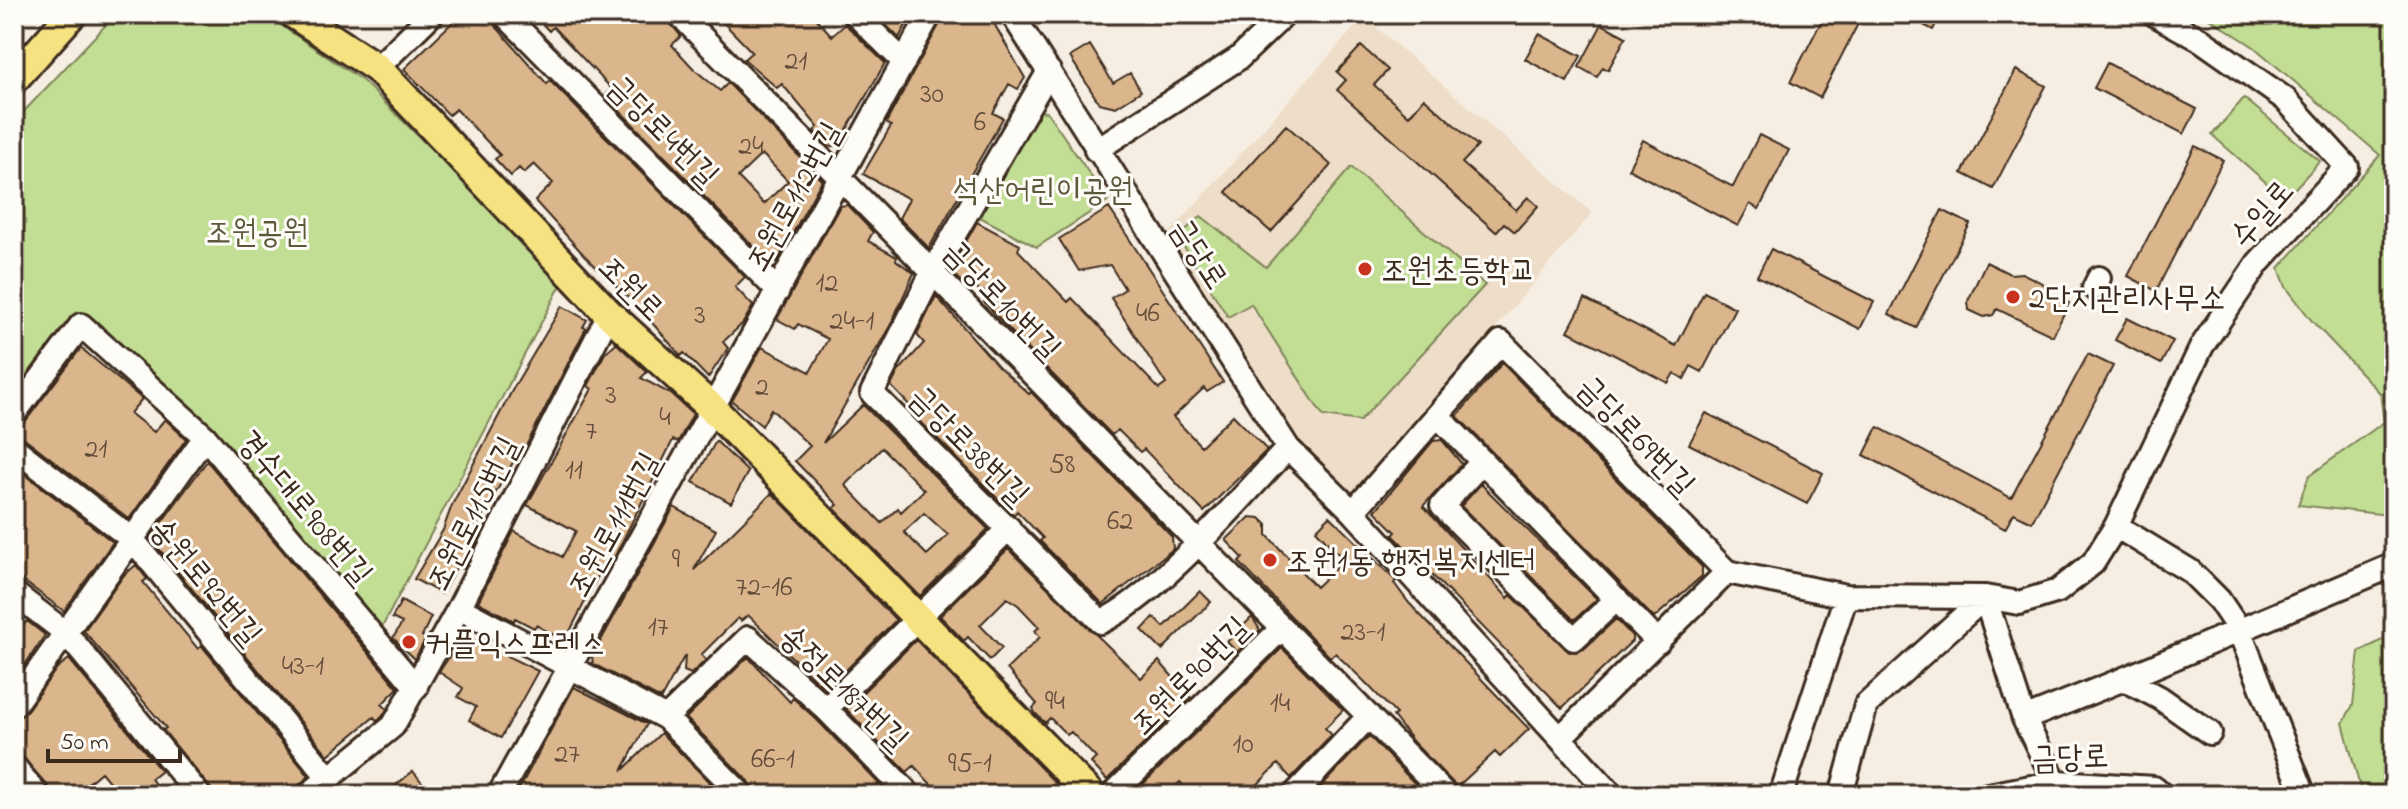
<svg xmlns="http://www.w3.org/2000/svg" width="2408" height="809" viewBox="0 0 2408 809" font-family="'Indie Flower','Poor Story',sans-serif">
	<rect width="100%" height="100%" fill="#f6eee2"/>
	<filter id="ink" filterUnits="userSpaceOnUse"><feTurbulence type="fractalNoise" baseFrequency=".0125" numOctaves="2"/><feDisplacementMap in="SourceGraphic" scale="16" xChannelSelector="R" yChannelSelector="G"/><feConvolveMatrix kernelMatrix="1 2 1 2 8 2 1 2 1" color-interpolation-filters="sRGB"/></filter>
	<g filter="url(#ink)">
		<path fill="#eeddc8" d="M1364 17 1592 213 1351 500 1306 455 1164 239Z"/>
		<path fill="#c2dd94" stroke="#7e8459" stroke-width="2" d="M116 14H264L363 81 563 281 377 637 83 316 14 397V122Z
			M2203 14H2394V509L2388 515 2298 505 2309 476 2384 422 2380 393 2312 321 2286 287 2279 268 2380 155 2254 47Z
			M2244 98 2320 161 2285 199 2212 135Z
			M1037 111 1047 112 1108 201 1037 247 976 215Z
			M1351 167 1485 285 1360 421 1323 416 1251 304 1228 317 1178 237 1201 216 1266 267Z
			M2394 634V795H2362L2343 723 2353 705 2359 652Z"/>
		<path fill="#dbb58c" stroke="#3b2a1e" stroke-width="2" fill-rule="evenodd" d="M461 14H485L547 84 550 81 745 277 735 287 753 306 743 323 723 342 728 348 708 378 684 353 681 356 640 309 584 255 535 201 553 183 534 164 524 173 519 168 511 176 495 159 500 155 456 109 449 115 404 69Z
			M533 14H663L681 36 672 45 694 69 720 91 728 83 822 180 777 262 771 264 605 96 612 89 553 27 549 31ZM762 154 788 181 764 204 738 177Z
			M715 14H812L832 36 845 24 885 63 838 145 829 147 814 131 818 127 782 84 777 88 744 59 752 52Z
			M875 14H912L899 38Z
			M945 14H980L992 20 1025 78 1018 89 1009 84 993 113 1003 118 929 248 899 218 909 199 863 174 891 126 886 123Z
			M1825 14H1863L1820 98 1790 82Z
			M1902 14H1941L1933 30Z
			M1602 24 1626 37 1608 70 1603 67 1597 77 1579 67Z
			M1539 34 1581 56 1567 82 1525 59Z
			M1090 45 1113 83 1130 73 1141 91 1116 107 1099 103 1070 57Z
			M1361 46 1388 70 1374 85 1409 116 1424 98 1478 146 1462 163 1516 210 1528 197 1538 206 1515 232 1504 223 1496 232 1337 90 1346 80 1337 72Z
			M2107 63 2197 109 2184 134 2094 88Z
			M2016 70 2046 86 1993 189 1962 173Z
			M1286 125 1331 165 1271 232 1226 192Z
			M1759 135 1789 150 1759 209 1750 204 1738 226 1628 169 1643 140 1733 187Z
			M2195 146 2223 160 2156 291 2128 276Z
			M847 205 873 232 868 241 897 257 896 260 914 273 890 326 823 443 863 405 988 529 920 596 834 508 838 505 795 461 810 446 771 409 762 426 732 401 762 347 810 372 828 339 798 324 795 329 777 319 840 206ZM882 448 924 490 901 512 898 508 882 523 845 485ZM924 513 948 535 927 555 904 532Z
			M1109 208 1223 382 1207 392 1204 388 1173 417 1201 446 1233 415 1267 450 1204 512 1144 449 1140 452 1118 430 1112 435 1021 342 984 302 991 295 960 281 950 270 977 222 1020 245 1018 250 1068 302 1072 298 1159 389 1166 384 1111 298 1125 289 1110 265 1079 271 1059 239Z
			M1942 210 1970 224 1916 328 1889 314Z
			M1771 249 1874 302 1860 329 1757 276Z
			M1986 262 2010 274 2022 273 2048 286 2046 293 2069 303 2053 336 1997 309 1993 315 1984 317 1969 310 1968 301Z
			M1704 292 1735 308 1702 372 1691 366 1684 379 1674 373 1668 383 1568 331 1585 299 1676 346Z
			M936 296 998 366 1029 394 1031 392 1172 537 1173 549 1103 604 1040 541 1043 538 1017 511 1014 515 917 418 919 415 891 386 898 372 924 343 917 335Z
			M562 306 587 320 583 327 586 328 522 454 519 452 477 525 483 529 463 569 457 566 442 594 414 579 443 530 452 505 515 385Z
			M2127 318 2173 341 2161 364 2115 340Z
			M616 343 647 372 641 378 671 394 693 414 678 442 673 440 612 562 604 576 599 574 565 641 536 625 534 628 515 618 514 621 478 602 514 531 562 557 576 531 527 505 592 389 588 386 605 353Z
			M81 348 142 399 130 413 154 432 165 419 186 439 129 519 23 437 14 434V428L25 422Z
			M2088 354 2113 366 2032 522 2014 513 2005 529 1864 455 1878 427 2011 498Z
			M1502 363 1702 567V576L1654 618 1457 416Z
			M1706 413 1823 473 1807 504 1689 444Z
			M1442 440 1462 464 1423 506 1508 598 1511 595 1569 652 1584 649 1616 619 1632 636V641L1562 708 1393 535 1396 532 1375 511 1433 441Z
			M716 441 748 472 731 503 693 482Z
			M207 461 398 688 382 704 387 709 382 717 377 721 374 717 328 755 150 538Z
			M14 466 113 542 64 611 14 574Z
			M1481 484 1597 599 1574 620 1461 506Z
			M772 493 896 620 826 690 748 615 741 621 738 618 701 655 706 660 691 674 684 671 685 655 661 699 593 664 592 657 674 507 716 530 694 570Z
			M1330 516 1396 581 1394 583 1409 603 1529 729 1500 757 1495 752 1457 787 1414 743 1393 716 1396 714 1363 680 1335 653 1330 657 1239 562 1243 558 1226 540 1250 517 1260 518 1267 525V535L1316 587 1344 560 1316 530Z
			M1008 549 1141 678 1159 661 1191 698 1107 780 1091 763 1096 758 1071 732 1067 735 1050 718 1045 723 1035 713 1033 708 1037 704 1007 669 1040 637 1035 631 1039 627 1018 605 1007 598 980 625 1002 648 990 660 968 637 964 641 940 616Z
			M136 565 147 579 143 582 198 649 202 646 309 776 299 785 294 795H216L163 730 166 728 84 631 124 575Z
			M1200 591 1211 602 1162 650 1142 630 1154 617 1164 627Z
			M401 601 431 617 422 636 426 638 415 659 393 638 402 623 392 618Z
			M1252 617 1260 630 1237 652 1227 642Z
			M14 619 23 626 27 621 45 635 14 681Z
			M464 635 538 671 501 738 469 720 476 707 458 697 463 688 439 672Z
			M916 640 1067 795H941L914 766 907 772 846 709Z
			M1282 648 1343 710 1325 728 1332 735 1291 778 1278 764 1247 795H1192L1180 782 1167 795H1132Z
			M748 657 790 702 793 698 816 719 883 788 876 795H756L752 785 686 718Z
			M69 659 161 771 151 779 164 795H120L101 772 74 795H51L48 786 14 748V719L25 713 57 668Z
			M574 687 647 724 622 771 661 733 722 795H602L584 786 579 795H516Z
			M1369 736 1394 762 1426 795H1313Z
			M413 771 432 795H384Z"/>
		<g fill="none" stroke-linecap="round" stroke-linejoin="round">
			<defs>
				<path id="minor" d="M504 14 778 291
					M679 14 1446 795
					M855 14 904 62
					M1012 14 1288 448 1353 512 1612 795
					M377 68 432 14
					M1049 71 932 273 872 393 1101 622C1162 592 1239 499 1288 448
					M1096 150 1239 58 1285 14
					M2094 288 2099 278
					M14 414 81 325 205 437 416 687
					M1438 416 1658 642
					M14 448 133 540 329 778
					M1482 462 1442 506 1574 639 1617 599
					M1353 512 1501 342 1727 572
					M2116 526 2190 571 2219 600 2239 630 2304 795
					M14 593 66 633 199 795
					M459 608 666 718 742 795
					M2124 679 2394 565
					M14 705 205 437
					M826 709 1009 528
					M666 718 748 638 826 709 910 795
					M2024 719 2124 679 2160 698 2210 733
					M1562 736 1727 572 1846 596 1985 597 2019 603 2058 591 2093 563 2116 526 2202 346 2258 263 2347 167 2285 99 2201 40 2154 14
					M14 766 37 795
					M308 795 393 726 459 608 609 314
					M499 795 930 14
					M1112 795 1280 630
					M1294 795 1369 716
					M1781 795 1846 596
					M1841 795 1866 705 1985 597 2024 719 2062 795
					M1988 795 2058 782 2154 788 2162 795"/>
				<path id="major" d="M294 14 377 68 609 314 713 409 1091 795
					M14 79 72 14"/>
			</defs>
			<use href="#minor" stroke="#3b2a1e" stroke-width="28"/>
			<use href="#major" stroke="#3b2a1e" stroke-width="34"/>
			<use href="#minor" stroke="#fdfcf7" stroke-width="22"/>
			<use href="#major" stroke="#f6e281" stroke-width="28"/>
		</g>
	</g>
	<g fill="#c8321e" stroke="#fdfcf7" stroke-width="3">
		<circle cx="1365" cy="269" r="8"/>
		<circle cx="2013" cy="297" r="8"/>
		<circle cx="1270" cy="560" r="8"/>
		<circle cx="409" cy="642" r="8"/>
	</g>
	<g text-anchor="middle" stroke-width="6" stroke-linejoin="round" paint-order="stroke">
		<g font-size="28" fill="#634d3a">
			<text x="796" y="69">21</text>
			<text x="932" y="102">30</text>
			<text x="980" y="130">6</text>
			<text x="751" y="154">24</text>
			<text x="827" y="291">12</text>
			<text x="1148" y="321">46</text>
			<text x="700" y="323">3</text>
			<text x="852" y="329">24-1</text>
			<text x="762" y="395">2</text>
			<text x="611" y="403">3</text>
			<text x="665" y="425">4</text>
			<text x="591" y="439">7</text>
			<text x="96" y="457">21</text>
			<text x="1062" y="472">58</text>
			<text x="574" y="478">11</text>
			<text x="1120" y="529">62</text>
			<text x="676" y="567">9</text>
			<text x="764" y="595">72-16</text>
			<text x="658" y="635">17</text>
			<text x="1363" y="640">23-1</text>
			<text x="303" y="674">43-1</text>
			<text x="1055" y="709">94</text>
			<text x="1280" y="711">14</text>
			<text x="1243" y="752">10</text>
			<text x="567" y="762">27</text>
			<text x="773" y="767">66-1</text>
			<text x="970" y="771">95-1</text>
		</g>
		<g font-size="32" fill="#3b2a1e" stroke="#fdfcf7">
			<text transform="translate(664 130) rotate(45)" y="11">금당로4번길</text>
			<text transform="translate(793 196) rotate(-61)" y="11">조원로112번길</text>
			<text transform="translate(2261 213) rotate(-49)" y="11">수일로</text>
			<text transform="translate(1200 253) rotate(57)" y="11">금당로</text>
			<text transform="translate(632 287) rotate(45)" y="11">조원로</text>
			<text transform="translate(1003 299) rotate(46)" y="11">금당로10번길</text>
			<text transform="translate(1637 435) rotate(46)" y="11">금당로69번길</text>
			<text transform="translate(970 445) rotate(45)" y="11">금당로38번길</text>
			<text transform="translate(306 507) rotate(50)" y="11">경수대로908번길</text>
			<text transform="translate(472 513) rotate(-63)" y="11">조원로115번길</text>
			<text transform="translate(613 524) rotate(-61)" y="11">조원로111번길</text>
			<text transform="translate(207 581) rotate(50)" y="11">송원로92번길</text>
			<text transform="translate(1189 675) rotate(-45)" y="11">조원로90번길</text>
			<text transform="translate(845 687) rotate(44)" y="11">송정로187번길</text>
			<text transform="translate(2070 756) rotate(-2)" y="11">금당로</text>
		</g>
		<g font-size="32" fill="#5d573c" stroke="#fdfcf7">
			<text x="1043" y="200">석산어린이공원</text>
			<text x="257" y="242">조원공원</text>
		</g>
		<g font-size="32" fill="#3b2a1e" stroke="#fdfcf7" text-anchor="start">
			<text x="1381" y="280">조원초등학교</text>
			<text x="2029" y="308">2단지관리사무소</text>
			<text x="1286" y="571">조원1동 행정복지센터</text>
			<text x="425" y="653">커플익스프레스</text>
		</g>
	</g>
	<rect width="2408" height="809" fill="none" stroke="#fdfcf7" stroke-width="48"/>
	<rect x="24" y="24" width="2360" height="761" fill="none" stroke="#3b2a1e" stroke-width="3" filter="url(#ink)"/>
	<path d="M48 749v12h132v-12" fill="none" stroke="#3b2a1e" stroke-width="4"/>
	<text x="60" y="749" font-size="24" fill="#3b2a1e" stroke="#fdfcf7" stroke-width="6" paint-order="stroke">50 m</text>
</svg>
